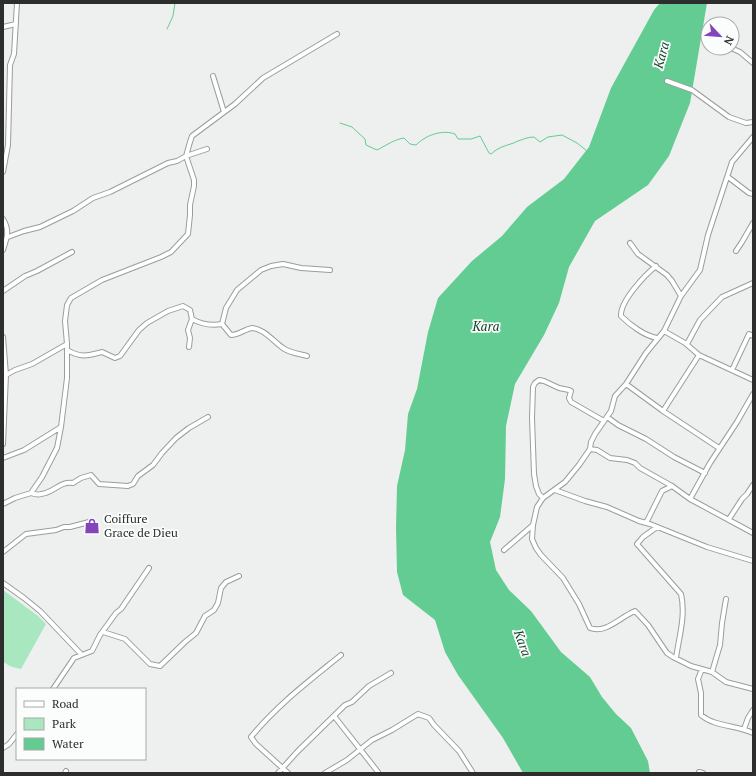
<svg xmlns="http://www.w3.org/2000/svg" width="756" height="776" viewBox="0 0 756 776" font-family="'PT Serif',serif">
	<rect width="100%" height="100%" fill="#edf0ee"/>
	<path fill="#a9e7c1" d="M3 590 38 616 46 624 21 669 12 667 3 662Z"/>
	<path fill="#63cc92" d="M660 3H707L690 103 669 156 648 185 595 221 569 267 559 303 544 335 515 384 506 426 505 479 500 517 490 542 496 570 509 590 531 611 561 652 590 677 602 697 616 714 631 728 648 761 650 773H523L503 738 458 675 445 652 435 620 403 595 397 572 396 528 397 486 405 450 408 414 417 389 428 332 438 298 472 261 502 236 527 207 564 179 589 147 611 88 654 10Z"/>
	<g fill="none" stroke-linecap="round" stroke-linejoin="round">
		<path stroke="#63cc92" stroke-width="1" d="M167 29 173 16 175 3
			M340 123 352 127 365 139 366 145 377 150C387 145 393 140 404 138L410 144 416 145C425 136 441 129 455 134L458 139H471L480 136 489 153 491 154C501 145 508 146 518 141 524 139 528 137 534 137L540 142 548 137 562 135 577 143 587 151"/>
		<defs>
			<path id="minor" d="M3 27 16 24
				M731 48 740 52 753 63
				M213 76 224 112
				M667 81 692 90 729 117 746 123 753 122
				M753 137 732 162 708 235 700 270 681 296 664 331 646 353 626 384 615 396 611 411 595 434 591 442 590 449 579 465 565 482 543 498 537 507 533 525 532 539 536 548 541 555 563 578 579 604 590 628C606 634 620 617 635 611L648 625 667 653 673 657 691 666 712 672 726 682 753 689
				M3 172 8 145 10 65 14 54 17 3
				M728 177 749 193 753 194
				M3 219C10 230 7 238 3 250
				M8 237 24 231 40 227 73 211 93 198 110 192 168 163 177 161 186 156 190 142 192 136 235 104 263 78 337 34
				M630 243 638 254 667 275 672 281 681 296
				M736 251 742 242 753 223
				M656 266C645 275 620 301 621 316 630 325 645 336 657 338
				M3 291 25 276 37 271 72 252
				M192 319C201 324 211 326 222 324L231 335C239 335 245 329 252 328 263 328 274 342 283 348 290 353 300 354 307 356
				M222 324 226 308 234 295 237 290 261 270 271 266 283 264 301 268 330 270
				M664 331 685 343 699 355 753 380
				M3 337 6 375 3 444
				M687 344 700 320 722 297 753 283
				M67 350C81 358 87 356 102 352L115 358 120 356 139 330 147 323 168 311 183 306 190 310 192 319 188 330 190 338 189 347
				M732 370 749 334 753 336
				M6 375 15 370 32 364 67 344
				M626 384 663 411 719 448
				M663 411 699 355
				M607 417 618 425 646 439 674 457 705 473
				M590 449 597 450 610 458 627 460 635 463 640 468 672 486 690 499 753 533
				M3 458 24 450 61 427
				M555 490 585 501 607 507 639 521 650 524 707 547 753 561
				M31 493C34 494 38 495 41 494 54 493 59 481 73 483L81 478 91 475 99 484 128 486 133 484 138 476 153 465 162 453 176 438 189 428 208 417
				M543 498 539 494 536 486 534 474 532 418 533 387 535 383 539 380 544 381 559 388 569 390 571 391 569 398 571 402 604 421
				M690 499 710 463 737 422 753 394
				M3 504 15 498 31 493 42 477 57 448 61 427 67 378V344L65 321 67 305 71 298 102 280 161 257 171 252 188 234 190 215V205L194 186V180L186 156 207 149
				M729 519 742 499 747 494 753 485
				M646 523 662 491 672 486
				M657 527 643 537 637 544 681 594C686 615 679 637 676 658
				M504 550 533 525
				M3 552 26 534 56 530 64 527H70L89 522
				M3 583 24 598 40 611 81 654
				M103 632 125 639 150 664 160 666 185 642 196 633 205 616 214 610 218 603 221 588 226 582 239 576
				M702 669 698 679 701 693V715C715 727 737 725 753 733
				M712 672 720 645 722 623 726 599
				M53 689 74 658 92 651 100 635 116 613 121 609 149 568
				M334 716 378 772
				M744 729 748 718 753 710
				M3 748 9 744 17 734
				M65 773 66 771
				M278 773 298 751 345 705 352 702 369 686 391 673
				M288 773 256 744 251 737C277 705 309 681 341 655
				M325 773 347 760 372 740 392 730 418 714 429 718 434 725 459 751 473 773
				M699 773V772L703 773"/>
		</defs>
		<use href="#minor" stroke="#9a9d9b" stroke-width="6"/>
		<use href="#minor" stroke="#fff" stroke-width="4"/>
	</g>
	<defs>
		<symbol id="shop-bare" viewBox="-9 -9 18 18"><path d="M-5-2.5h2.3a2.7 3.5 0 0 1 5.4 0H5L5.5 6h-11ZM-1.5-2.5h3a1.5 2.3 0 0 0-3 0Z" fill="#8644b9" stroke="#fafdfb" stroke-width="2.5" paint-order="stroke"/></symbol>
	</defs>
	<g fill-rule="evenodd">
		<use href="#shop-bare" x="81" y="515" width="22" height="22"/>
	</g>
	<g text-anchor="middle" stroke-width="3.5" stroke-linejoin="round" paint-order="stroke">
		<g font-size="12" fill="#2c2d2c" stroke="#fafdfb" text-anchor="start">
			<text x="104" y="523">Coiffure<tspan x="104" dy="14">Grace de Dieu</tspan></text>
		</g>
		<g font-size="13" font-style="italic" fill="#103d26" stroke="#fafdfb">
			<text transform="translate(661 55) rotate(-75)" y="5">Kara</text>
			<text x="486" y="331">Kara</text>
			<text transform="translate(523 643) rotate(70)" y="5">Kara</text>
		</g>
	</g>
	<rect width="756" height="776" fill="none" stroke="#2c2d2c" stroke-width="8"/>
	<rect x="16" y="688" width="130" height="72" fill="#fafdfb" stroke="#a8aaa8"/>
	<rect x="24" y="701" width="20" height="6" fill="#ffffff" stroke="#a8aaa8"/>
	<text x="52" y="708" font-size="12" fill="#2c2d2c">Road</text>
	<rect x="24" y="718" width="20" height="12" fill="#a9e7c1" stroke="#a8aaa8"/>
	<text x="52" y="728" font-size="12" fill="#2c2d2c">Park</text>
	<rect x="24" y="738" width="20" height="12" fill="#63cc92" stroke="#a8aaa8"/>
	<text x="52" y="748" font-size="12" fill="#2c2d2c">Water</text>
	<g transform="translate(720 36) rotate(116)"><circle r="19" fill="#fafdfb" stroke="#a8aaa8"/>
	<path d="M0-3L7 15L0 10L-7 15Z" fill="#8644b9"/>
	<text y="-6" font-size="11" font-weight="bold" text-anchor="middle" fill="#2c2d2c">N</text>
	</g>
</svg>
